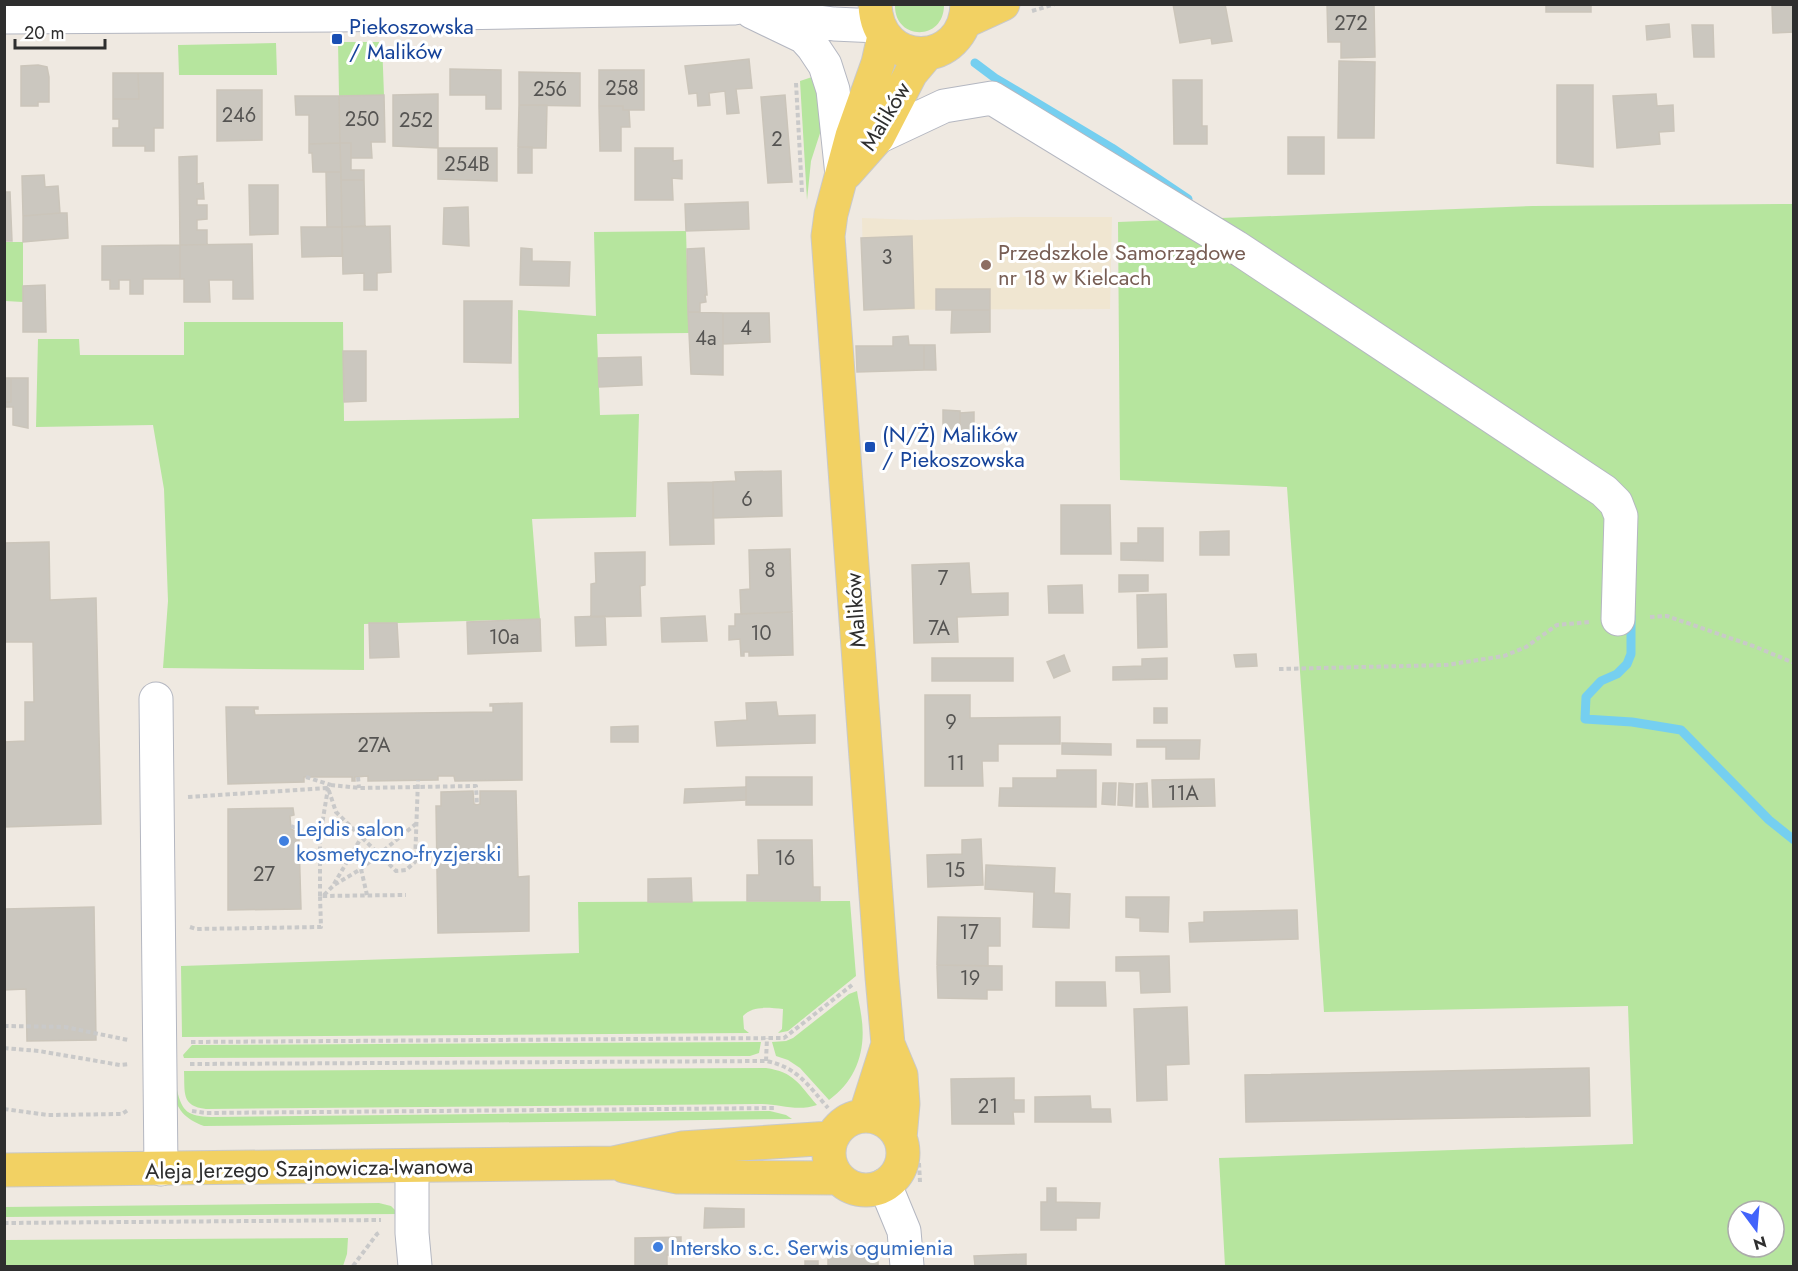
<svg xmlns="http://www.w3.org/2000/svg" width="1798" height="1271" viewBox="0 0 1798 1271" font-family="Jost,sans-serif">
	<rect width="100%" height="100%" fill="#efe9e1"/>
	<path fill="#f0e6d1" d="M1018 217H1112L1110 309 864 310 862 218 917 220Z"/>
	<path fill="#b6e59e" fill-rule="evenodd" d="M944 4C945 42 894 41 895 5Z
		M338 42H382L384 95 339 96Z
		M276 43 277 75H179L178 45Z
		M815 76 822 127 811 161 807 200 800 81Z
		M1793 204V1266H1225L1219 1158 1633 1144 1628 1006 1324 1012 1287 487 1120 480 1118 222 1533 206ZM1738 1211H1774V1247H1738Z
		M686 231 689 333 597 334 600 415 639 414 636 517 532 519 540 619 364 624V670L163 668 168 601 164 489 153 425 36 427 38 339H79L80 355H184V322H343L344 421 519 418 518 310 596 316 594 232Z
		M4 242H23V302L5 301Z
		M850 901 856 976 788 1031 778 1033 782 1029 783 1009C769 1008 753 1005 743 1016L744 1029 749 1033 182 1037 181 966 579 953 578 902Z
		M857 991C858 999 860 1006 861 1014 867 1049 857 1080 829 1100L800 1068 788 1060 776 1056 772 1042 786 1041 793 1038 849 994Z
		M761 1042 759 1053 750 1056 184 1058 183 1055 192 1045Z
		M766 1068C794 1072 799 1084 817 1105 797 1112 780 1104 760 1104L206 1109C181 1106 185 1093 184 1071Z
		M172 1090H177C182 1112 188 1116 211 1117L770 1111 786 1115 792 1119 204 1126C185 1119 177 1110 172 1090Z
		M379 1203 391 1206 399 1214 5 1217 4 1207Z
		M348 1238 347 1254 343 1266H5V1240Z"/>
	<g fill="none" stroke-linecap="round" stroke-linejoin="round">
		<path stroke="#75cff0" stroke-width="9" d="M975 63 995 78 1112 148 1188 199
			M1631 616V654L1627 664 1617 674 1601 681 1586 697 1585 719 1632 722 1681 730 1769 820 1794 840"/>
	</g>
	<path fill="#cbc7bf" stroke="#cbc5ba" stroke-width="1.5" d="M1173 4H1225L1232 41 1212 44 1211 38 1180 43Z
		M1327 4H1374L1375 57 1341 58V42H1328Z
		M1546 4H1591V12H1546Z
		M1794 4V32L1773 33 1772 5Z
		M1669 24 1670 37 1647 40 1646 26Z
		M1692 25H1713L1714 57H1694Z
		M749 59 752 88 736 89 739 113 727 114 725 91 709 93 710 105 698 106 697 93 689 94 685 66Z
		M1339 61 1375 62 1374 138H1338Z
		M38 65 47 67 49 77V102H38V106H21V66Z
		M450 69 501 70V109H486V95H450Z
		M599 70H644V110H623V106H599Z
		M519 72 580 73V106L519 105Z
		M113 73H138L139 99H113Z
		M138 73H163V128H154V151H145V146H113V128H119V119H113V99H139Z
		M1173 80H1202V126H1207V144H1174Z
		M1557 85H1593V167L1557 163Z
		M217 90H262V140L217 141Z
		M438 94V148L393 146V95Z
		M1656 94 1657 106 1673 105 1674 131 1659 132 1660 144 1617 148 1613 96Z
		M384 95 385 142H371L372 158H351V143H340L339 96Z
		M785 95 792 182 768 183 761 97Z
		M295 96H339L340 143 309 144V115H296Z
		M519 105H547L546 148 518 147Z
		M599 106H623V110H629L630 127H621V151H600Z
		M1288 137H1324V174H1288Z
		M340 143 341 172H313L312 153H309V144Z
		M340 143H351V170H364V180H341Z
		M518 147H532V173H518Z
		M438 148H497V181L438 179Z
		M635 148H673V161L682 160V179L672 178 673 200H635Z
		M197 156V184L203 183 204 199H197V205H207V219L197 220V230H207V245H180L179 157Z
		M326 172H341L342 227H327Z
		M44 175 45 187 58 186 60 213 23 216 22 176Z
		M341 180H364L365 226 342 227Z
		M249 185H278V234L250 235Z
		M4 192H10L12 241H4Z
		M748 202 749 229 686 231 685 204Z
		M468 207 469 246 443 244 444 208Z
		M60 213H67L68 238 23 242V216Z
		M390 226 391 272 377 273V290H364V273L343 274 342 227Z
		M301 227H342V256L302 257Z
		M912 236 914 308 864 310 861 238Z
		M252 244 253 299H233V280H209L210 302H184V279H180V245Z
		M180 245V279H143V294H130V280H119V289H110V280H102V246Z
		M521 248 532 249V261L570 262 569 286 520 285Z
		M704 248 707 295H705L706 302 700 303V312H688L687 249Z
		M45 285 46 332H23V286Z
		M936 289H990V310H936Z
		M464 301H512L511 363 464 362Z
		M952 310H990V332L951 333Z
		M688 312 723 313V375L691 374Z
		M723 313H769L770 342 723 344Z
		M908 336 909 345H924V370L857 372 856 346H893V337Z
		M924 345H935L936 370H924Z
		M343 351H366V401L344 402Z
		M641 357 642 385 599 387 598 358Z
		M4 378H11V402H4Z
		M11 378H28V428L13 425V407H4V402H11Z
		M943 410 960 411V434H943Z
		M974 412V435H960V413Z
		M781 471 782 516 713 518V482L736 481 735 472Z
		M713 482 714 544 670 545 668 483Z
		M1061 505H1110L1111 554H1061Z
		M1138 528H1163V561L1121 560V543H1138Z
		M1229 531V555H1200V532Z
		M49 542 50 600 96 598 101 824 4 827V742L25 741V702H34L33 642H4V543Z
		M790 549 792 612 741 614 740 590 750 589 749 550Z
		M645 552V585L640 586 641 616 591 617V584L596 583 595 553Z
		M969 563 971 594 1008 593V615L957 617 958 642 914 643 912 565Z
		M1119 575H1148V591L1119 592Z
		M1082 585 1083 613H1049L1048 586Z
		M1166 594 1167 647 1138 648 1137 595Z
		M792 612 793 655 749 656V652H744V656H741L740 639 729 640V626H735V614Z
		M605 616 606 645 576 646 575 617Z
		M705 616 707 641 662 642 661 618Z
		M540 619 541 651 468 654 467 622Z
		M369 623H397L399 657 370 658Z
		M1256 654 1257 666 1236 667 1234 655Z
		M1064 655 1070 671 1054 678 1047 662Z
		M932 658H1013V681H932Z
		M1167 658V679L1113 680V667L1142 666V659Z
		M925 695H970V718L1060 717V744H998V761H982L983 786H925Z
		M776 702 778 716 815 715V743L717 746 715 722 747 720 746 703Z
		M522 703V780L455 781 454 776H438V780L368 781V776L355 777V781H352V777H304V782L228 784 226 707H258V709H254L255 715 493 712V706H490V704Z
		M1154 708H1167V723H1154Z
		M638 726V742H611V727Z
		M1137 740H1200L1199 759H1166V747H1137Z
		M1062 743 1111 744V755L1062 754Z
		M1057 770H1096V807L999 806 1000 788H1013V778H1057Z
		M746 777H812V805H746Z
		M1214 779 1215 806 1153 807 1152 780Z
		M1103 783H1116L1115 805 1102 804Z
		M1119 783 1133 784 1132 806 1118 805Z
		M1147 783 1148 807H1136V784Z
		M746 787V800L684 803 685 789Z
		M473 791 474 804 477 805 480 804V791H516L518 877 529 876V931L438 933 436 806H441V792Z
		M293 808 294 815 290 816 291 829 295 831 296 840H299L301 909 228 910V809Z
		M981 839 983 885 928 887 927 855 962 854V840Z
		M758 840H812L813 887H820V901H747V875H759Z
		M986 865 1055 868 1054 893 1070 894 1069 928 1033 927 1034 892 985 889Z
		M691 878 692 902H648V879Z
		M1126 897H1169L1168 932 1140 931V918L1126 917Z
		M94 907 96 1040 27 1041 26 989 4 990V909Z
		M1297 910 1298 939 1190 942 1189 923 1204 922V912Z
		M938 917 1000 918V946H988V966L937 965Z
		M1169 956 1170 992 1141 993 1140 971H1116V957Z
		M937 965 1002 966V990H987V999L938 998Z
		M1056 982H1105L1106 1006H1056Z
		M1187 1007 1189 1064 1166 1065 1167 1100 1137 1101 1134 1009Z
		M1589 1068 1590 1116 1246 1122 1245 1075Z
		M1014 1078V1100H1024V1112H1013L1014 1124H952L951 1079Z
		M1090 1096 1091 1109H1110L1111 1122H1035V1097Z
		M1047 1188H1056V1202L1100 1203 1099 1218H1076V1230H1041V1202H1047Z
		M705 1208 744 1209V1227L704 1228Z
		M681 1237V1255H667V1266H635V1238Z
		M838 1246H859V1255L878 1254V1266H828V1255H838Z
		M1026 1254V1266H975L974 1256Z
		M805 1261H818V1266H805Z"/>
	<g fill="none" stroke-linecap="round" stroke-linejoin="round">
		<defs>
			<path id="minor" d="M752 12 804 37 813 47 825 65 833 90 842 175
				M4 17 337 15 734 8 758 4
				M780 17 834 24 878 26
				M878 137 944 106 992 98 1236 247 1604 491 1616 503 1621 516 1618 619
				M156 699 161 1169
				M412 1167V1233L415 1266
				M885 1185 904 1231 907 1266"/>
			<path id="major" d="M875 4C877 71 966 69 967 4
				M966 21 1003 4
				M884 36 878 63 852 136 831 214 828 236 882 977 888 1044 901 1075 903 1104 900 1138
				M846 173 878 137 911 73 927 54
				M829 1153a37 37 0 1 1 74 0a37 37 0 1 1-74 0Z
				M865 1116 888 1044
				M624 1166 678 1177 837 1178
				M4 1170 613 1163 682 1148 831 1138"/>
		</defs>
		<use href="#minor" stroke="#b4b7c1" stroke-width="35"/>
		<use href="#major" stroke="#c9c9c9" stroke-width="35"/>
		<path stroke="#c9c9c9" stroke-width="4" stroke-dasharray="4.5 3" stroke-linecap="butt" d="M1032 11 1055 4
			M796 83 802 192
			M1650 617 1667 616 1756 647 1794 663
			M1279 669 1446 665 1504 656 1526 647 1557 625 1589 622
			M306 777 331 785
			M358 777 359 788
			M188 797 328 788 336 812 396 871 406 870 415 862 418 780
			M291 826 320 837
			M361 869 367 895
			M334 884 361 838
			M324 895 334 885 361 869 417 823
			M320 896V837L328 788 331 785 359 788 476 786 477 805
			M190 927 196 929 321 927 320 896 406 895
			M4 1026 65 1027 128 1040
			M191 1042 784 1038 852 985
			M4 1048 39 1051 120 1065 129 1064
			M766 1061 767 1038
			M190 1064 766 1061C797 1067 808 1085 828 1108
			M4 1109 48 1115 122 1114 128 1110
			M192 1111 206 1113 775 1108
			M919 1163 920 1182
			M4 1223 381 1220
			M353 1266 377 1234 380 1232"/>
		<use href="#minor" stroke="#fff" stroke-width="33"/>
		<use href="#major" stroke="#f2d163" stroke-width="33"/>
	</g>
	<g fill="#1a4fb4" stroke="#fff" stroke-width="2">
		<rect x="331" y="33" width="12" height="12" rx="3"/>
		<rect x="864" y="441" width="12" height="12" rx="3"/>
	</g>
	<circle fill="#8d6e63" stroke="#fff" stroke-width="2" cx="986" cy="265" r="6"/>
	<g fill="#3f7fe0" stroke="#fff" stroke-width="2">
		<circle cx="284" cy="841" r="6"/>
		<circle cx="658" cy="1247" r="6"/>
	</g>
	<g text-anchor="middle" stroke-width="6" stroke-linejoin="round" paint-order="stroke">
		<g font-size="20" fill="#555452">
			<text x="1351" y="30">272</text>
			<text x="622" y="95">258</text>
			<text x="550" y="96">256</text>
			<text x="239" y="122">246</text>
			<text x="362" y="126">250</text>
			<text x="416" y="127">252</text>
			<text x="777" y="146">2</text>
			<text x="467" y="171">254B</text>
			<text x="887" y="264">3</text>
			<text x="746" y="335">4</text>
			<text x="706" y="345">4a</text>
			<text x="747" y="506">6</text>
			<text x="770" y="577">8</text>
			<text x="943" y="585">7</text>
			<text x="939" y="635">7A</text>
			<text x="761" y="640">10</text>
			<text x="504" y="644">10a</text>
			<text x="951" y="729">9</text>
			<text x="374" y="752">27A</text>
			<text x="956" y="770">11</text>
			<text x="1183" y="800">11A</text>
			<text x="785" y="865">16</text>
			<text x="955" y="877">15</text>
			<text x="264" y="881">27</text>
			<text x="969" y="939">17</text>
			<text x="970" y="985">19</text>
			<text x="988" y="1113">21</text>
		</g>
		<g font-size="22" fill="#164399" stroke="#fff" text-anchor="start">
			<text x="349" y="34">Piekoszowska<tspan x="349" dy="25">/ Malików</tspan></text>
			<text x="882" y="442">(N/Ż) Malików<tspan x="882" dy="25">/ Piekoszowska</tspan></text>
		</g>
		<g font-size="22" fill="#2e2e2e" stroke="#fff">
			<text transform="translate(885 116) rotate(-59)" y="8">Malików</text>
			<text transform="translate(855 610) rotate(-94)" y="8">Malików</text>
			<text transform="translate(309 1168) rotate(-1)" y="8">Aleja Jerzego Szajnowicza-Iwanowa</text>
		</g>
		<g font-size="22" fill="#785e54" stroke="#fff" text-anchor="start">
			<text x="998" y="260">Przedszkole Samorządowe<tspan x="998" dy="25">nr 18 w Kielcach</tspan></text>
		</g>
		<g font-size="22" fill="#366cbe" stroke="#fff" text-anchor="start">
			<text x="296" y="836">Lejdis salon<tspan x="296" dy="25">kosmetyczno-fryzjerski</tspan></text>
			<text x="670" y="1255">Intersko s.c. Serwis ogumienia</text>
		</g>
	</g>
	<rect width="1798" height="1271" fill="none" stroke="#2e2e2e" stroke-width="12"/>
	<g transform="translate(1756 1229) rotate(164)"><circle r="28" fill="#ffffff" stroke="#ababab" stroke-width="1.5"/>
	<path d="M0-4.5L10 22L0 15L-10 22Z" fill="#4264fb"/>
	<text y="-9" font-size="16" font-weight="bold" text-anchor="middle" fill="#2e2e2e">N</text>
	</g>
	<path d="M15 39v9h90v-9" fill="none" stroke="#2e2e2e" stroke-width="3"/>
	<text x="24" y="39" font-size="18" fill="#2e2e2e" stroke="#ffffff" stroke-width="4.5" paint-order="stroke">20 m</text>
</svg>
